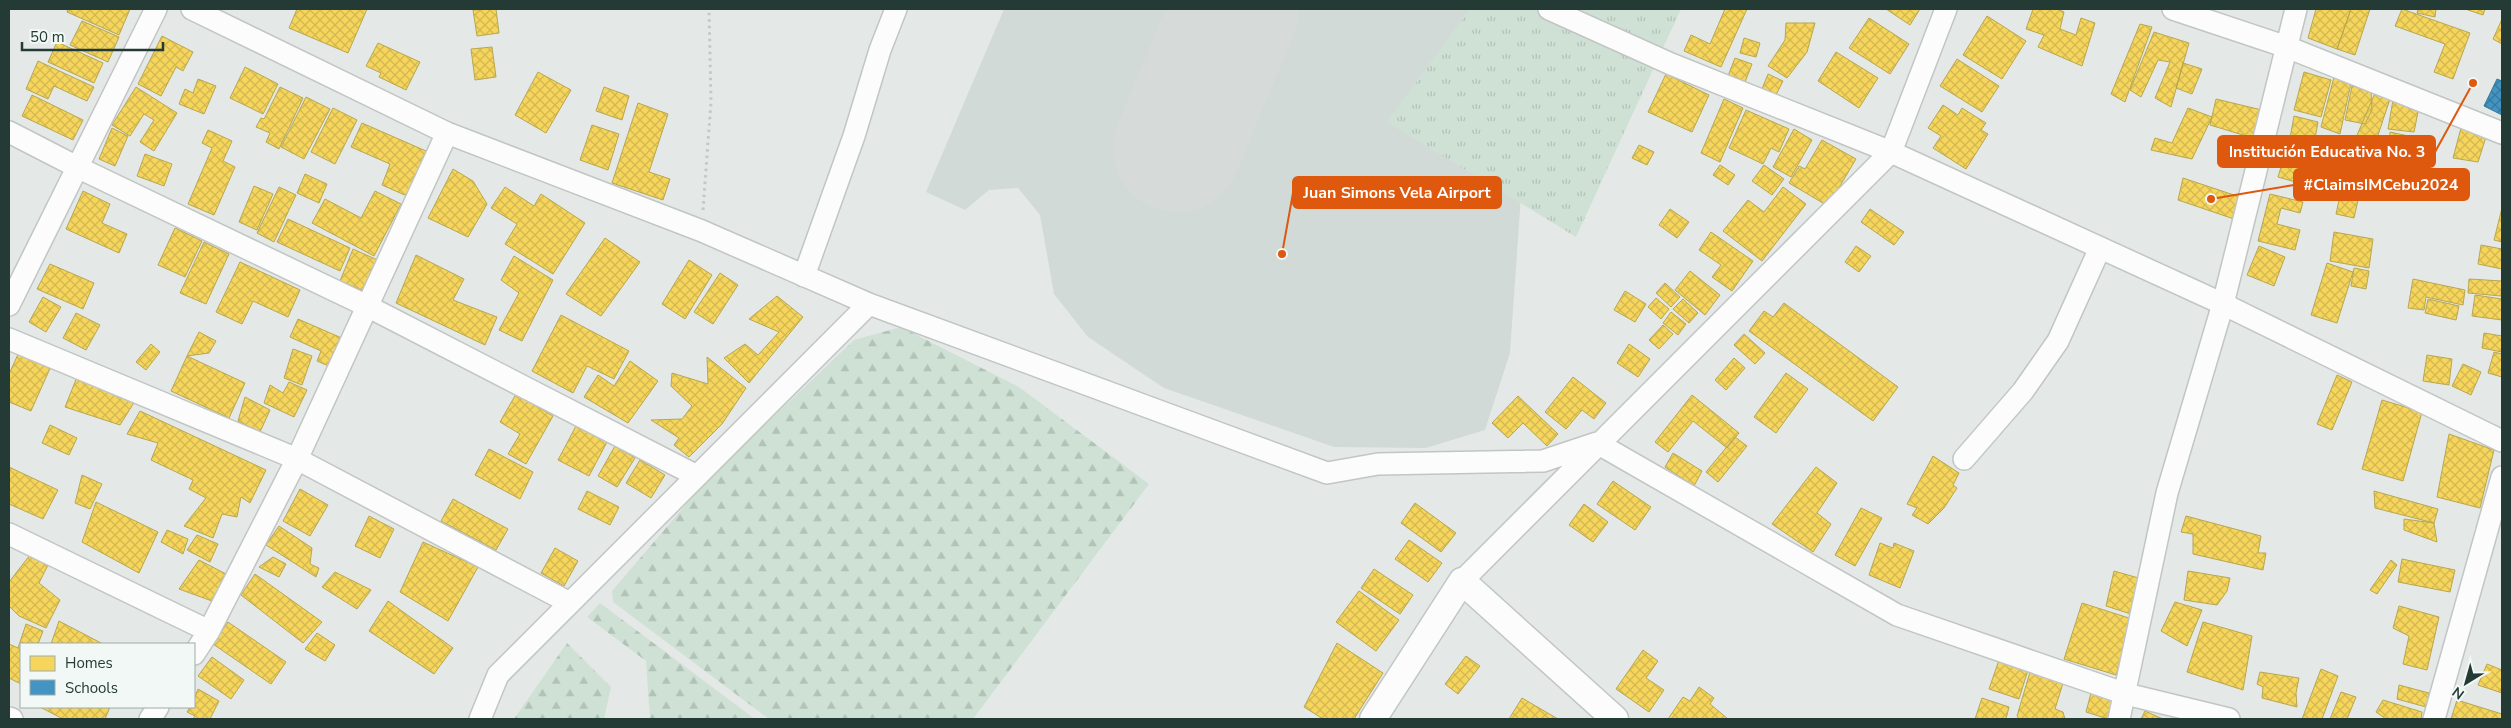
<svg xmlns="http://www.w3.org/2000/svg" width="2511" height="728" viewBox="0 0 2511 728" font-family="'Nunito Sans',sans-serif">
	<defs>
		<pattern id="grass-tufts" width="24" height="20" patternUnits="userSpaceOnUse" patternTransform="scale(1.25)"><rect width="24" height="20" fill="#cfe1d4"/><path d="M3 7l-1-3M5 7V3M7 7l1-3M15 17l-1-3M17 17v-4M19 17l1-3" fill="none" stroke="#b1c2b7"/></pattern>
		<pattern id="forest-firs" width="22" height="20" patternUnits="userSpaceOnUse" patternTransform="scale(1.25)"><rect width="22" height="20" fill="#cfe1d4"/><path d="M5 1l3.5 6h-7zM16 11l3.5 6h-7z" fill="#b1c2b7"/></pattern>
		<pattern id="homes-cross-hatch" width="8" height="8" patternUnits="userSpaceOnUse" patternTransform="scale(1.25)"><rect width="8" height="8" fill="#f6d55c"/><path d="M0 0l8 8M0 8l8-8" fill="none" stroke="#d3b851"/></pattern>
		<pattern id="schools-cross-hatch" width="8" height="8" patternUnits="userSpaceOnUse" patternTransform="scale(1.25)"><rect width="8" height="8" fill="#4393c3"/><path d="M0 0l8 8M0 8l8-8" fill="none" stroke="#38799f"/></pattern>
	</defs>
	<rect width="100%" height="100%" fill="#e4e9e7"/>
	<path fill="#d2dad7" d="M1004 9H1586L1523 167 1510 353 1485 430 1426 448 1334 447 1164 388 1088 337 1054 294 1040 215 1018 188 989 190 965 210 926 192Z"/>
	<path fill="url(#grass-tufts)" d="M1470 9H1681L1576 237 1387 122Z"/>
	<path fill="url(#forest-firs)" d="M901 327 1019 387 1149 484 973 719H769L613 602 612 591 706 481 854 340Z
		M600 603 755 719H650L646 661 587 617Z
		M567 643 611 687 604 719H514Z"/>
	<path fill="url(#homes-cross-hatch)" stroke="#b7a750" d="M68 9H130L119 35 67 12Z
		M297 9H367L348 53 289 28Z
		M496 9 499 33 477 36 473 10Z
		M1725 9H1747L1721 67 1684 51 1691 35 1710 44Z
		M1886 9H1920L1910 25Z
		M2033 9H2057L2064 12 2060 29 2076 35 2081 18 2095 23 2082 66 2038 47 2044 35 2026 29Z
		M2316 9H2351L2337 49 2308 38Z
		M2351 9H2370L2355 55 2337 49Z
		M2402 9 2470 33 2453 79 2434 72 2445 44 2395 26Z
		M2418 9H2436L2435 17 2417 13Z
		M2465 9H2485L2483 15Z
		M1987 16 2026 41 2002 79 1963 55Z
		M1869 18 1909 44 1890 74 1849 48Z
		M2502 19V44L2493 39Z
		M82 21 119 37 108 62 70 45Z
		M1786 23H1815L1807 52 1787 78 1768 66 1785 40Z
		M2140 24 2152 27 2125 102 2111 94Z
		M2154 32 2189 43 2171 107 2155 98 2170 62 2158 60 2141 97 2130 90Z
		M162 36 193 52 183 71 176 67 161 96 138 84Z
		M1744 38 1760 43 1756 57 1740 53Z
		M57 42 103 63 94 83 48 62Z
		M378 43 420 62 406 90 379 77 381 73 366 66Z
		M492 47 496 77 475 80 471 49Z
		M1836 52 1878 78 1859 108 1818 81Z
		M1735 58 1752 64 1745 82 1728 76Z
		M1957 59 1999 86 1982 112 1940 86Z
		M38 61 94 87 87 101 54 86 48 99 26 89Z
		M2183 63 2202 69 2192 94 2176 88Z
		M245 67 278 84 263 114 230 98Z
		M538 72 571 90 546 133 515 115Z
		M2304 72 2331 80 2321 117 2294 110Z
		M1666 74 1709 95 1692 132 1648 112Z
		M1768 74 1783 81 1776 95 1762 89Z
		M2334 77 2351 83 2340 134 2321 127Z
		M198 79 216 86 204 114 179 104 185 89 193 93Z
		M2352 86 2371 90 2372 110 2365 124 2345 120Z
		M136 87 177 113 154 151 140 142 154 120 144 114 130 136 112 125Z
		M280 87 303 98 279 149 266 142 270 133 256 127 261 118 264 119Z
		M604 87 629 96 622 120 596 111Z
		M2375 93 2390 99 2372 153 2352 147Z
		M32 95 83 120 73 140 22 116Z
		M306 97 330 109 304 159 281 147Z
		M1724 99 1743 108 1720 162 1701 153Z
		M2216 99 2266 111 2256 139 2210 125Z
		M2393 100 2419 107 2414 132 2388 129Z
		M638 103 668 114 649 172 670 179 663 200 612 183Z
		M1943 105 1958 115 1962 108 1986 123 1981 130 1988 134 1966 169 1933 148 1941 136 1928 128Z
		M333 108 357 120 335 164 311 152Z
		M2188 108 2212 117 2192 159 2151 150 2155 138 2172 143Z
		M1746 110 1789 129 1779 152 1771 148 1763 164 1729 148Z
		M2294 116 2318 122 2314 144 2290 138Z
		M362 123 426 151 407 196 382 185 390 164 351 147Z
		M592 125 619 134 608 170 580 160Z
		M112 128 128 136 115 166 99 159Z
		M2461 128 2486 137 2478 162 2453 158Z
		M1794 129 1812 140 1791 177 1773 167Z
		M208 130 232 141 223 161 235 167 214 215 188 204 212 148 202 143Z
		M2390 132 2413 137 2410 167 2388 164Z
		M1822 140 1856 159 1828 206 1789 183 1799 166 1805 169Z
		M1639 145 1654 152 1647 165 1632 158Z
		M2336 147 2368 155 2354 218 2336 214 2346 167 2333 164Z
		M145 154 172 164 164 186 137 176Z
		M2285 154 2340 169 2334 193 2278 177Z
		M1720 165 1735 175 1728 185 1713 175Z
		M1764 165 1784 179 1772 195 1752 181Z
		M453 169 473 181 487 204 468 237 428 218Z
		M305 174 327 184 319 203 297 193Z
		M2183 178 2243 198 2237 220 2178 200Z
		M254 186 273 194 257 230 239 222Z
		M279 187 296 195 274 242 257 233Z
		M505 187 534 206 541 194 585 223 553 274 505 244 517 224 491 208Z
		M1783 187 1806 204 1762 261 1723 231 1748 200 1764 212Z
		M83 191 110 204 102 223 127 234 119 253 66 229Z
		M375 191 401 204 374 256 312 223 325 199 361 218Z
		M2270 194 2303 202 2300 213 2281 208 2277 224 2300 230 2295 250 2258 241Z
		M2502 208V242L2494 240Z
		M1670 209 1689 222 1677 238 1659 225Z
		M1870 209 1904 232 1894 245 1861 222Z
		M288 219 350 248 340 271 277 242Z
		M175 228 202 241 185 277 158 265Z
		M1711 232 1753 261 1732 291 1712 277 1721 265 1699 250Z
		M2334 232 2373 239 2369 268 2330 261Z
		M605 238 640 262 601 316 566 294Z
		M204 242 229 254 206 304 180 293Z
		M2481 245 2502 249V269L2478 264Z
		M1856 246 1871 256 1859 272 1845 262Z
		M2259 246 2285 257 2274 286 2247 275Z
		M353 249 382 262 369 293 340 281Z
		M416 255 464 279 453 300 497 317 485 345 396 303Z
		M514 256 553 280 522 341 499 330 519 293 501 280Z
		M689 260 712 275 685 319 662 304Z
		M240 262 300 290 288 317 253 301 242 324 216 312Z
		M2327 263 2353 272 2337 323 2311 315Z
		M50 264 94 283 83 309 37 289Z
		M2354 268 2369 271 2366 289 2351 286Z
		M1690 271 1720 295 1705 315 1675 290Z
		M720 273 738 285 713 324 694 312Z
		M2413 279 2465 290 2463 305 2426 297 2424 310 2408 308Z
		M2469 279 2502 281 2501 296 2468 293Z
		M1665 283 1680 297 1671 307 1656 293Z
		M1625 291 1646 304 1635 322 1614 310Z
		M2475 295 2502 299V320L2472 316Z
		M777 296 803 317 749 383 724 358 745 344 758 355 779 332 749 319Z
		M43 297 61 307 46 332 29 322Z
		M1656 298 1669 309 1661 319 1648 307Z
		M1683 299 1698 313 1689 323 1673 309Z
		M2428 299 2459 306 2456 320 2425 313Z
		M1784 303 1898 387 1873 421 1749 331 1764 311 1773 317Z
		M1671 312 1686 324 1678 335 1663 323Z
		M76 313 100 325 86 350 63 338Z
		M561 315 629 351 614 379 587 366 573 393 532 371Z
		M298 319 344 339 331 367 317 361 321 351 290 337Z
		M1663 325 1673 334 1659 349 1649 340Z
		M199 332 216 341 209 353 187 356Z
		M2484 333 2502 336V352L2482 348Z
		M1744 334 1765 353 1755 364 1734 345Z
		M151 344 160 352 146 370 136 362Z
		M1629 344 1650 359 1638 377 1617 363Z
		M293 349 312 356 302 385 284 378Z
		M20 350 52 364 31 411 9 402V374Z
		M2494 352 2502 354V377L2488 373Z
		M2427 355 2452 359 2449 385 2423 381Z
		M187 356 245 383 229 418 171 391Z
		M707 357 746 388 722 424 689 457 674 445 679 438 651 420 682 419 692 406 671 386 672 373 708 384Z
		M1734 358 1745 368 1726 390 1715 380Z
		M630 361 658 381 628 423 584 397 598 375 614 386Z
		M2463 364 2481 372 2471 395 2452 386Z
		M1786 373 1808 389 1776 433 1754 417Z
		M2337 375 2352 382 2332 430 2317 424Z
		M77 377 135 401 120 425 65 407Z
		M1573 377 1606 403 1594 419 1582 410 1566 429 1545 412Z
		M289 382 307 390 294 417 264 403 270 385 283 393Z
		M516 394 553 416 526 464 508 454 520 434 500 422Z
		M1692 395 1739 433 1727 448 1693 421 1668 452 1655 442Z
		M1518 396 1558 434 1547 446 1523 423 1508 438 1492 423Z
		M245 397 270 410 260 432 238 421Z
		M2382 400 2422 412 2403 481 2362 469Z
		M140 411 266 470 250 503 241 497 237 517 222 514 213 538 184 526 206 498 189 489 193 480 151 460 158 443 127 434Z
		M50 425 77 438 69 455 42 443Z
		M576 426 607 442 589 476 558 460Z
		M2449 434 2494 450 2480 508 2437 497Z
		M1735 437 1747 446 1718 482 1706 472Z
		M615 446 635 458 617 487 598 476Z
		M489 449 533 472 520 499 475 475Z
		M1673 453 1702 471 1694 486 1665 467Z
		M1933 456 1959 473 1953 485 1957 488 1944 508 1928 524 1912 515 1917 508 1907 504Z
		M640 460 665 475 651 498 626 483Z
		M9 467 58 490 43 519 9 504Z
		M1816 467 1837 483 1817 513 1831 524 1813 552 1772 524Z
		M82 475 102 484 90 509 75 503Z
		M1613 481 1651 507 1635 530 1597 504Z
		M300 489 328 505 310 536 283 521Z
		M587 491 619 507 610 525 578 509Z
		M2374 491 2438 509 2434 523 2375 508Z
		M453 499 508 529 496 550 441 521Z
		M96 502 158 532 139 573 82 542Z
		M1415 503 1456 533 1441 552 1401 523Z
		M1584 504 1608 522 1593 542 1569 525Z
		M1861 508 1882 518 1855 566 1835 555Z
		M369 516 394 529 380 558 355 546Z
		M2186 516 2261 536 2258 553H2266L2263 570 2193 554V534L2181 532Z
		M2404 519 2434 523 2437 542 2404 530Z
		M279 526 312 548 310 564 319 568 316 577 266 545Z
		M167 530 188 539 183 554 161 542Z
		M197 535 218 544 210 562 187 550Z
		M1409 540 1442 563 1428 582 1395 559Z
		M423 542 478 567 448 621 400 592Z
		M1880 543 1893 548 1894 543 1914 551 1900 588 1869 575Z
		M555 548 578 561 564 586 541 573Z
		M30 555 49 563 39 583 60 600 46 628 19 616 9 606V582Z
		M273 557 286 564 279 577 259 567Z
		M2402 559 2455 570 2450 592 2398 582Z
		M199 560 226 574 212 601 179 589Z
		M2391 560 2397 565 2377 594 2370 590Z
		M1374 569 1413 595 1400 614 1361 588Z
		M2114 571 2142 579 2134 615 2106 606Z
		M2188 571 2230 578 2227 591 2217 605 2184 600Z
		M335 572 371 590 357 609 322 587Z
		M255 574 322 622 303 643 241 595Z
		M1359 591 1399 620 1376 651 1336 622Z
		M388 601 453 648 434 674 369 631Z
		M2175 602 2202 610 2187 646 2161 631Z
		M2082 603 2132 619 2116 675 2064 659Z
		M2399 606 2439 617 2427 670 2403 664 2409 636 2393 628Z
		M59 621 103 644H51Z
		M228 622 286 662 271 684 213 644Z
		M2203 622 2252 636 2243 690 2187 672Z
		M26 624 43 631 38 644H21V684L9 678V644L18 648Z
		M317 633 335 645 325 661 305 649Z
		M1337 643 1383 673 1354 719H1323L1304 707Z
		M1643 650 1658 661 1646 678 1664 690 1649 712 1616 689Z
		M1466 656 1480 666 1458 694 1445 684Z
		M212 657 244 680 231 699 198 676Z
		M1999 660 2028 670 2019 699 1989 689Z
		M2487 664 2502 670V693L2478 685Z
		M2321 669 2338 676 2322 719H2302Z
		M2030 672 2063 683 2055 709 2063 712 2065 719H2019L2017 716Z
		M2260 672 2299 678 2296 693 2297 707 2262 698 2263 687 2257 684Z
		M2399 685 2429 693 2426 707 2397 699Z
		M1699 687 1714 698 1710 704 1728 719H1668L1683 697 1690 701Z
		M198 689 219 701 210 719H193L195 716 187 712 190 707H194V699Z
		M2092 689 2114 696 2108 719 2086 712Z
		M2341 692 2356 697 2347 719H2330Z
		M1522 698 1558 719H1509Z
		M1982 698 2009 707 2006 719H1975Z
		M2383 700 2422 712 2421 719H2386L2376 712Z
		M2457 700 2502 714V719H2451Z
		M40 707H110L105 719H63Z
		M2145 711 2163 719H2141Z"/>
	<path fill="url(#schools-cross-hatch)" stroke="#397998" d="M2497 79 2502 81V115L2484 106Z"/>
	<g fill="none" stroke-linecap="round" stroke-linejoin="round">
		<path stroke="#d6dad8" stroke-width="128" d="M1177 148 1235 9"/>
		<defs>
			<path id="minor" d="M192 9 447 133 702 231 869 304 1327 473 1378 464 1543 461 1597 443 1897 615 2126 694 2229 719
				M1549 9 1671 64 1891 152 2223 304 2502 441
				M2173 9 2287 47 2502 133
				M9 132 79 168 367 306 697 476
				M804 276 854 136 880 50 896 9
				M9 305 156 9
				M9 339 297 459 570 603
				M1964 459 2023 391 2058 341 2100 248
				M9 534 209 631
				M1462 581 1891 152 1946 9
				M194 654 209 631 297 459 447 133
				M9 718 12 719
				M150 719 158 707
				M480 719 498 675 869 304
				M2119 719 2167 493 2223 304 2296 9
				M2434 719 2502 477"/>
			<path id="tertiary" d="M1373 719 1462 581 1615 719"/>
		</defs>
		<use href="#minor" stroke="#c1c6c4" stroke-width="24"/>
		<use href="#tertiary" stroke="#c1c6c4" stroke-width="29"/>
		<path stroke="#c1c9c5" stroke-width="3" stroke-dasharray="2.5 4" stroke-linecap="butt" d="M703 210 711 102 709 9"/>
		<use href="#minor" stroke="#fbfcfb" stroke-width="21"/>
		<use href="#tertiary" stroke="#fbfcfb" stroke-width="26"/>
	</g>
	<path fill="none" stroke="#de580e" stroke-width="2" d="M2473 83L2435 152M2211 199L2294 185M1282 254L1293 193"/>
	<g fill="#de580e" stroke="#f2f8f5" stroke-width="2">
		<circle cx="2473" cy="83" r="5"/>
		<circle cx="2211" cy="199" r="5"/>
		<circle cx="1282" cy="254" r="5"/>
	</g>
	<g fill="#de580e" stroke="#de580e" stroke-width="2">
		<rect x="2218" y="136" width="217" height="31" rx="5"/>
		<rect x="2294" y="169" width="175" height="31" rx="5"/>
		<rect x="1293" y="177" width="208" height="31" rx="5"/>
	</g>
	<g font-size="16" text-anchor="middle" font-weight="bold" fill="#fff">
		<text x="2327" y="157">Institución Educativa No. 3</text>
		<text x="2381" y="190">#ClaimsIMCebu2024</text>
		<text x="1397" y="198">Juan Simons Vela Airport</text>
	</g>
	<rect width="2511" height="728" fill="none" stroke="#233b34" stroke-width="20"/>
	<rect x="20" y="643" width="175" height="65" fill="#f2f8f5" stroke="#9faca8"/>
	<rect x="30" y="656" width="25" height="15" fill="#f6d55c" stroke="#9faca8"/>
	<text x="65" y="668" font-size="15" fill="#233b34">Homes</text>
	<rect x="30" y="680" width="25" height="15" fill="#4393c3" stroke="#9faca8"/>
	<text x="65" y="693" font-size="15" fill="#233b34">Schools</text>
	<g transform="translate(2466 683) rotate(217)" stroke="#f2f8f5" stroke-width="4" paint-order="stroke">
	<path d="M0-4L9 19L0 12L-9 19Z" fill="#233b34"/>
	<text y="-8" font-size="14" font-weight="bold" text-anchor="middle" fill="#233b34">N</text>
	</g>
	<path d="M22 42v8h141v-8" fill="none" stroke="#233b34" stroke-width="2.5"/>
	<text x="30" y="42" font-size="15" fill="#233b34" stroke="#f2f8f5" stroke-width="4" paint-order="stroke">50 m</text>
</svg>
